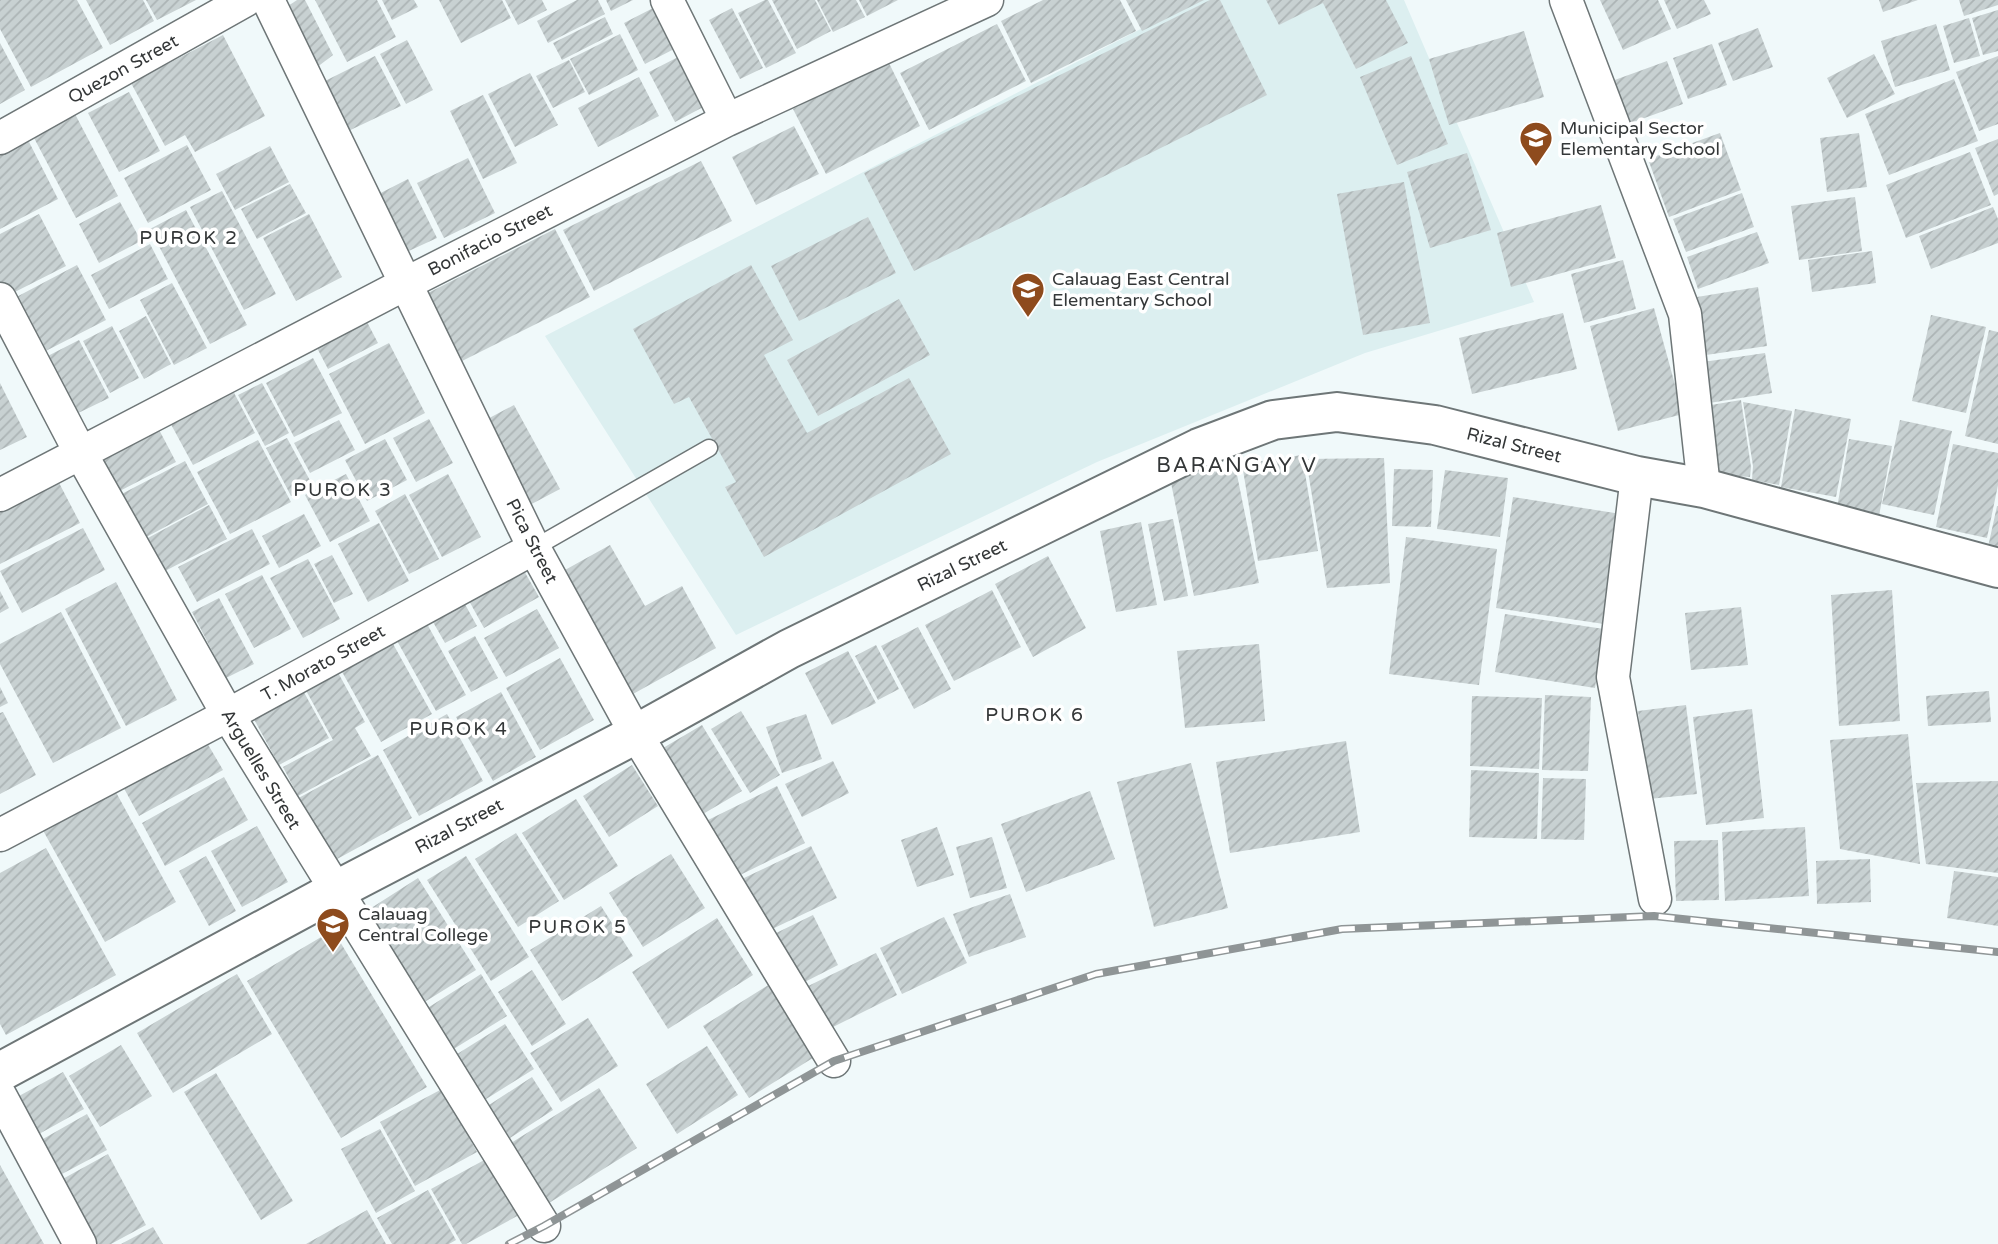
<svg xmlns="http://www.w3.org/2000/svg" width="1998" height="1244" viewBox="0 0 1998 1244" font-family="'Varela Round',sans-serif">
	<defs>
		<pattern id="building-hatch" width="6" height="6" patternUnits="userSpaceOnUse" patternTransform="scale(1.75)"><rect width="6" height="6" fill="#c8d1d2"/><path d="M-1 1l2-2M0 6l6-6M5 7l2-2" fill="none" stroke="#acb4b5"/></pattern>
	</defs>
	<rect width="100%" height="100%" fill="#f0f9fa"/>
	<path fill="#dceff0" d="M1197 0H1404L1534 302 1365 353 1097 462 736 635 545 336Z"/>
	<path fill="url(#building-hatch)" d="M0 0H77L103 48 31 87 0 29Z
		M86 0H143L154 21 110 45Z
		M146 0H196L157 20Z
		M297 0H305L333 55 312 71 281 11Z
		M315 0H377L396 37 347 62Z
		M382 0H414L418 7 392 20Z
		M439 0H502L511 18 461 43Z
		M505 0H542L547 10 518 25Z
		M577 0H598L605 14 548 43 537 21Z
		M606 0H633L611 11Z
		M765 0H768L796 53 766 68 738 13Z
		M772 0H815L831 31 797 49Z
		M817 0H856L865 17 833 32Z
		M859 0H898L867 16Z
		M1043 0H1120L1136 31 1031 83 1001 21Z
		M1126 0H1204L1142 31Z
		M1210 0H1220L1267 95 914 271 864 173Z
		M1266 0H1386L1408 43 1356 69 1323 3 1279 25Z
		M1600 0H1658L1671 29 1623 50Z
		M1664 0H1704L1711 14 1677 29Z
		M1879 0H1918L1883 12Z
		M1959 0H1998V5L1964 16Z
		M657 6 678 47 645 64 624 23Z
		M732 8 763 68 740 79 709 20Z
		M1998 10V51L1983 55 1972 18Z
		M605 17 613 34 562 60 553 43Z
		M1969 18 1980 56 1954 63 1943 26Z
		M997 24 1026 81 929 130 900 73Z
		M1936 24 1950 70 1895 87 1881 41Z
		M1758 28 1773 67 1733 81 1718 43Z
		M1524 31 1544 97 1449 125 1429 59Z
		M620 34 638 70 589 95 570 59Z
		M223 35 265 116 195 152 185 135 165 146 131 83Z
		M407 40 433 90 406 104 380 54Z
		M0 43 25 90 0 104Z
		M1712 44 1727 85 1688 99 1673 58Z
		M1874 54 1895 94 1847 118 1827 78Z
		M682 55 707 105 675 122 649 72Z
		M375 56 401 106 342 134 317 85Z
		M1411 56 1448 144 1397 165 1360 77Z
		M1998 56V124L1979 131 1956 72Z
		M569 60 585 92 553 108 536 76Z
		M888 61 920 126 826 174 793 109Z
		M1667 61 1683 104 1628 124 1612 81Z
		M530 73 558 125 515 147 488 94Z
		M639 77 659 116 598 147 578 108Z
		M1954 79 1978 141 1889 175 1865 114Z
		M129 92 160 151 119 172 88 113Z
		M483 95 517 163 483 179 450 111Z
		M75 114 118 196 76 218 33 136Z
		M794 126 819 174 756 205 732 157Z
		M1720 133 1741 190 1669 217 1648 159Z
		M1859 133 1867 187 1827 192 1820 138Z
		M26 136 58 199 0 229V149Z
		M1998 139V194L1994 196 1975 148Z
		M187 145 211 190 148 223 124 178Z
		M270 146 289 182 235 210 216 174Z
		M1970 152 1991 205 1906 238 1886 185Z
		M1467 153 1491 230 1430 248 1407 172Z
		M468 158 495 213 444 238 417 183Z
		M701 161 732 221 594 291 563 230Z
		M408 179 437 238 400 255 369 199Z
		M1404 182 1430 323 1363 335 1337 194Z
		M290 184 306 213 257 239 241 209Z
		M222 191 276 294 244 310 190 207Z
		M1742 193 1754 227 1686 252 1673 219Z
		M1855 197 1862 251 1799 260 1791 206Z
		M120 202 141 241 99 263 79 224Z
		M1601 205 1616 258 1511 287 1497 233Z
		M1993 207 1998 219V243L1931 269 1919 236Z
		M186 210 247 325 210 344 150 229Z
		M39 214 66 266 7 296 0 284V234Z
		M309 214 342 277 296 301 263 238Z
		M868 217 896 273 799 321 771 266Z
		M555 229 590 297 456 364 422 296Z
		M1757 232 1769 263 1698 289 1687 257Z
		M150 244 168 279 109 309 91 275Z
		M1872 251 1876 283 1812 292 1808 260Z
		M1623 260 1636 309 1584 323 1571 274Z
		M77 265 106 320 36 356 7 302Z
		M751 265 793 340 764 355 807 433 909 378 951 454 764 557 725 487 736 482 689 397 674 404 633 329Z
		M172 283 207 348 174 365 140 300Z
		M1758 287 1767 346 1706 355 1697 297Z
		M899 299 930 355 818 416 787 360Z
		M1654 308 1683 414 1618 431 1590 326Z
		M1563 313 1577 369 1472 394 1459 338Z
		M1931 315 1986 327 1966 413 1912 401Z
		M146 316 171 364 144 379 119 331Z
		M366 320 378 343 328 369 316 346Z
		M112 326 139 378 110 393 83 341Z
		M1989 330 1998 332V444L1965 436Z
		M79 340 109 398 68 418 38 361Z
		M389 343 425 413 365 444 329 374Z
		M1765 353 1772 393 1703 404 1696 363Z
		M313 358 342 413 294 437 266 383Z
		M0 383 27 437 0 450Z
		M262 383 289 433 265 446 238 395Z
		M230 385 255 433 193 465 167 417Z
		M1741 400 1751 467 1750 477 1709 474 1699 407Z
		M1743 402 1792 411 1779 485 1752 480 1753 466Z
		M514 405 560 489 526 507 480 423Z
		M1795 409 1851 419 1836 497 1781 487Z
		M429 419 453 463 416 482 393 438Z
		M339 420 355 450 310 473 294 443Z
		M1900 420 1952 431 1934 515 1882 504Z
		M155 422 176 462 110 496 89 456Z
		M287 438 313 486 291 496 266 448Z
		M385 439 407 480 367 501 345 460Z
		M1849 439 1892 446 1879 516 1837 508Z
		M258 440 291 502 230 534 197 472Z
		M1953 444 1998 453V485L1987 538 1936 527Z
		M1302 455 1318 551 1258 561 1242 464Z
		M1384 458 1390 583 1327 588 1306 459Z
		M185 461 208 504 135 543 112 499Z
		M1235 465 1259 583 1194 596 1170 478Z
		M1394 469 1433 470 1431 527 1392 526Z
		M1445 470 1508 478 1500 537 1437 529Z
		M346 474 370 521 330 542 305 495Z
		M448 474 481 537 442 557 409 495Z
		M57 479 80 523 0 564V509Z
		M405 494 439 559 409 574 375 511Z
		M1513 497 1621 514 1604 624 1496 608Z
		M209 505 227 539 163 572 146 539Z
		M1997 506H1998V549L1988 547Z
		M304 514 321 546 279 568 262 536Z
		M1173 519 1188 596 1164 601 1148 524Z
		M1141 522 1157 605 1116 612 1100 531Z
		M379 523 409 581 368 602 338 544Z
		M83 528 105 570 22 613 0 571Z
		M252 529 270 564 197 602 178 567Z
		M1406 537 1497 549 1479 685 1389 674Z
		M610 545 645 606 682 586 716 648 633 694 565 570Z
		M332 555 353 594 334 603 314 564Z
		M1048 556 1086 628 1033 657 995 584Z
		M308 559 340 619 303 638 270 578Z
		M523 569 539 597 484 628 468 599Z
		M262 575 291 629 254 648 225 594Z
		M116 582 177 700 126 726 65 609Z
		M992 590 1021 647 954 681 925 625Z
		M1892 590 1900 721 1839 726 1831 595Z
		M0 591 9 608 0 613Z
		M461 597 477 626 445 643 429 615Z
		M219 598 254 664 226 678 192 612Z
		M1741 607 1748 665 1691 670 1685 613Z
		M537 609 559 648 506 677 484 638Z
		M61 612 121 728 53 763 0 664V644Z
		M1505 614 1604 629 1595 688 1495 672Z
		M426 622 466 695 436 711 396 639Z
		M918 627 951 689 914 709 881 646Z
		M475 636 498 678 471 692 448 651Z
		M392 642 432 714 381 742 341 670Z
		M1259 644 1265 721 1185 728 1177 651Z
		M876 645 899 689 878 700 855 656Z
		M848 651 876 703 832 725 805 673Z
		M560 658 594 720 540 750 506 688Z
		M335 667 365 722 355 728 371 756 298 796 283 767 333 740 303 685Z
		M300 685 329 738 279 765 250 712Z
		M0 687 8 703 0 707Z
		M1989 691 1991 722 1928 726 1926 696Z
		M501 692 536 757 493 781 456 717Z
		M1545 695 1591 697 1588 771 1542 770Z
		M1472 696 1542 698 1539 769 1470 766Z
		M1686 705 1697 794 1649 799 1638 711Z
		M1752 709 1764 818 1706 825 1693 717Z
		M741 711 780 775 750 793 711 729Z
		M3 712 36 775 0 794V713Z
		M447 714 483 781 419 816 383 750Z
		M806 714 822 759 782 773 766 727Z
		M702 725 742 791 703 814 663 748Z
		M1908 734 1920 864 1840 849 1830 740Z
		M203 736 223 770 139 816 120 781Z
		M1346 741 1360 832 1230 853 1216 762Z
		M378 755 412 818 328 864 293 801Z
		M833 761 849 793 802 817 785 784Z
		M1191 763 1228 908 1154 927 1117 782Z
		M632 765 658 806 609 837 583 796Z
		M1471 770 1539 773 1537 839 1469 837Z
		M224 777 248 820 165 866 142 823Z
		M1543 778 1586 779 1584 840 1541 839Z
		M1998 781V873L1926 864 1916 783Z
		M112 785 176 902 105 942 40 825Z
		M777 786 805 843 736 877 708 820Z
		M1090 791 1115 859 1026 892 1001 824Z
		M576 799 618 866 564 900 522 833Z
		M257 826 288 882 242 907 211 851Z
		M937 827 954 875 917 887 901 840Z
		M1805 827 1809 896 1725 901 1722 832Z
		M516 833 559 901 518 927 475 859Z
		M992 837 1007 888 970 898 956 847Z
		M1718 840 1719 900 1676 901 1674 841Z
		M811 846 837 898 768 931 742 879Z
		M46 848 116 975 6 1035 0 1024V873Z
		M671 854 705 908 643 947 609 893Z
		M206 856 236 911 209 926 179 871Z
		M466 856 529 957 491 981 427 880Z
		M1870 859 1871 902 1817 904 1816 861Z
		M1954 871 1998 877V926L1947 918Z
		M418 878 476 970 423 1003 365 912Z
		M1010 894 1026 937 969 957 953 914Z
		M601 906 633 956 562 1001 530 950Z
		M813 915 838 965 795 987 770 936Z
		M944 917 967 963 902 994 880 948Z
		M717 918 753 975 668 1029 632 972Z
		M333 930 427 1087 341 1138 247 981Z
		M876 953 897 995 823 1032 802 989Z
		M532 970 566 1024 532 1046 498 992Z
		M237 974 272 1034 173 1093 137 1033Z
		M481 974 507 1016 452 1050 426 1009Z
		M770 984 816 1056 749 1098 703 1026Z
		M588 1018 618 1066 561 1102 530 1053Z
		M505 1024 534 1069 483 1101 454 1056Z
		M121 1045 152 1096 100 1127 69 1076Z
		M707 1046 738 1095 677 1134 646 1084Z
		M63 1072 84 1109 39 1134 19 1096Z
		M216 1073 293 1201 261 1220 184 1092Z
		M532 1077 553 1110 510 1138 489 1105Z
		M599 1088 637 1148 549 1203 511 1143Z
		M442 1089 477 1152 415 1186 380 1122Z
		M87 1114 107 1150 62 1174 43 1139Z
		M380 1129 415 1191 376 1213 341 1149Z
		M108 1154 146 1225 111 1244H94L59 1181Z
		M488 1158 519 1215 466 1244H462L431 1189Z
		M0 1165 44 1244H0Z
		M428 1190 456 1240 449 1244H392L377 1218Z
		M367 1210 386 1244H306Z
		M153 1227 163 1244H121Z"/>
	<g fill="none" stroke-linecap="round" stroke-linejoin="round">
		<defs>
			<path id="service" d="M534 548 709 448"/>
			<path id="minor" d="M268 0 534 548 636 734 834 1061
				M667 0 727 120
				M1566 0 1685 314 1704 488
				M0 138 246 0
				M0 299 81 454 228 715 544 1226
				M1637 476 1613 677 1655 899
				M0 495 405 284 727 120 987 0
				M0 835 228 715 534 548
				M0 1095 80 1244"/>
			<path id="tertiary" d="M0 1072 335 891 636 734 789 649 1199 448 1273 420 1337 412 1435 425 1637 476 1704 488 1998 568"/>
		</defs>
		<use href="#service" stroke="#6e7677" stroke-width="19"/>
		<use href="#minor" stroke="#6e7677" stroke-width="35"/>
		<use href="#tertiary" stroke="#6e7677" stroke-width="42"/>
		<use href="#service" stroke="#fff" stroke-width="16"/>
		<use href="#minor" stroke="#fff" stroke-width="32"/>
		<use href="#tertiary" stroke="#fff" stroke-width="38"/>
		<defs>
			<path id="rail" d="M509 1244 544 1226 834 1061 1096 974 1342 929 1654 916 1998 952"/>
		</defs>
		<use href="#rail" stroke="#8f9596" stroke-width="8"/>
		<use href="#rail" stroke="#fff" stroke-width="5" stroke-dasharray="16" stroke-linecap="butt"/>
	</g>
	<defs>
		<symbol id="school-pin" viewBox="-11 -11 22 30"><path d="M0 17L-7.5 6A9.5 9.5 0 1 1 7.5 6Z" fill="#8e4b1d" stroke="#fff"/><path d="M0-5L7-2L0 1L-7-2ZM-4 1L0 2.5L4 1V4Q0 6-4 4Z" fill="#fff"/></symbol>
		<symbol id="university-pin" viewBox="-11 -11 22 30"><path d="M0 17L-7.5 6A9.5 9.5 0 1 1 7.5 6Z" fill="#8e4b1d" stroke="#fff"/><path d="M0-5L7-2L0 1L-7-2ZM-4 1L0 2.5L4 1V4Q0 6-4 4Z" fill="#fff"/></symbol>
	</defs>
	<g fill-rule="evenodd">
		<use href="#school-pin" x="1517" y="119" width="38" height="52"/>
		<use href="#school-pin" x="1009" y="270" width="38" height="52"/>
		<use href="#university-pin" x="314" y="905" width="38" height="52"/>
	</g>
	<g text-anchor="middle" stroke-width="7" stroke-linejoin="round" paint-order="stroke">
		<g font-size="18" fill="#343738" stroke="#fff">
			<text transform="translate(123 69) rotate(-29)" y="6">Quezon Street</text>
			<text transform="translate(490 240) rotate(-27)" y="6">Bonifacio Street</text>
			<text transform="translate(1514 445) rotate(14)" y="6">Rizal Street</text>
			<text transform="translate(532 541) rotate(63)" y="6">Pica Street</text>
			<text transform="translate(962 565) rotate(-26)" y="6">Rizal Street</text>
			<text transform="translate(323 663) rotate(-29)" y="6">T. Morato Street</text>
			<text transform="translate(261 769) rotate(59)" y="6">Arguelles Street</text>
			<text transform="translate(459 826) rotate(-28)" y="6">Rizal Street</text>
		</g>
		<g font-size="18" fill="#343738" stroke="#fff" text-anchor="start">
			<text x="1560" y="134">Municipal Sector<tspan x="1560" dy="21">Elementary School</tspan></text>
			<text x="1052" y="285">Calauag East Central<tspan x="1052" dy="21">Elementary School</tspan></text>
			<text x="358" y="920">Calauag<tspan x="358" dy="21">Central College</tspan></text>
		</g>
		<g font-size="19" letter-spacing="2" fill="#343738" stroke="#fff">
			<text x="189" y="244">PUROK 2</text>
			<text x="343" y="496">PUROK 3</text>
			<text x="1035" y="721">PUROK 6</text>
			<text x="459" y="735">PUROK 4</text>
			<text x="578" y="933">PUROK 5</text>
		</g>
		<g font-size="21" letter-spacing="2" fill="#343738" stroke="#fff">
			<text x="1237" y="472">BARANGAY V</text>
		</g>
	</g>
</svg>
